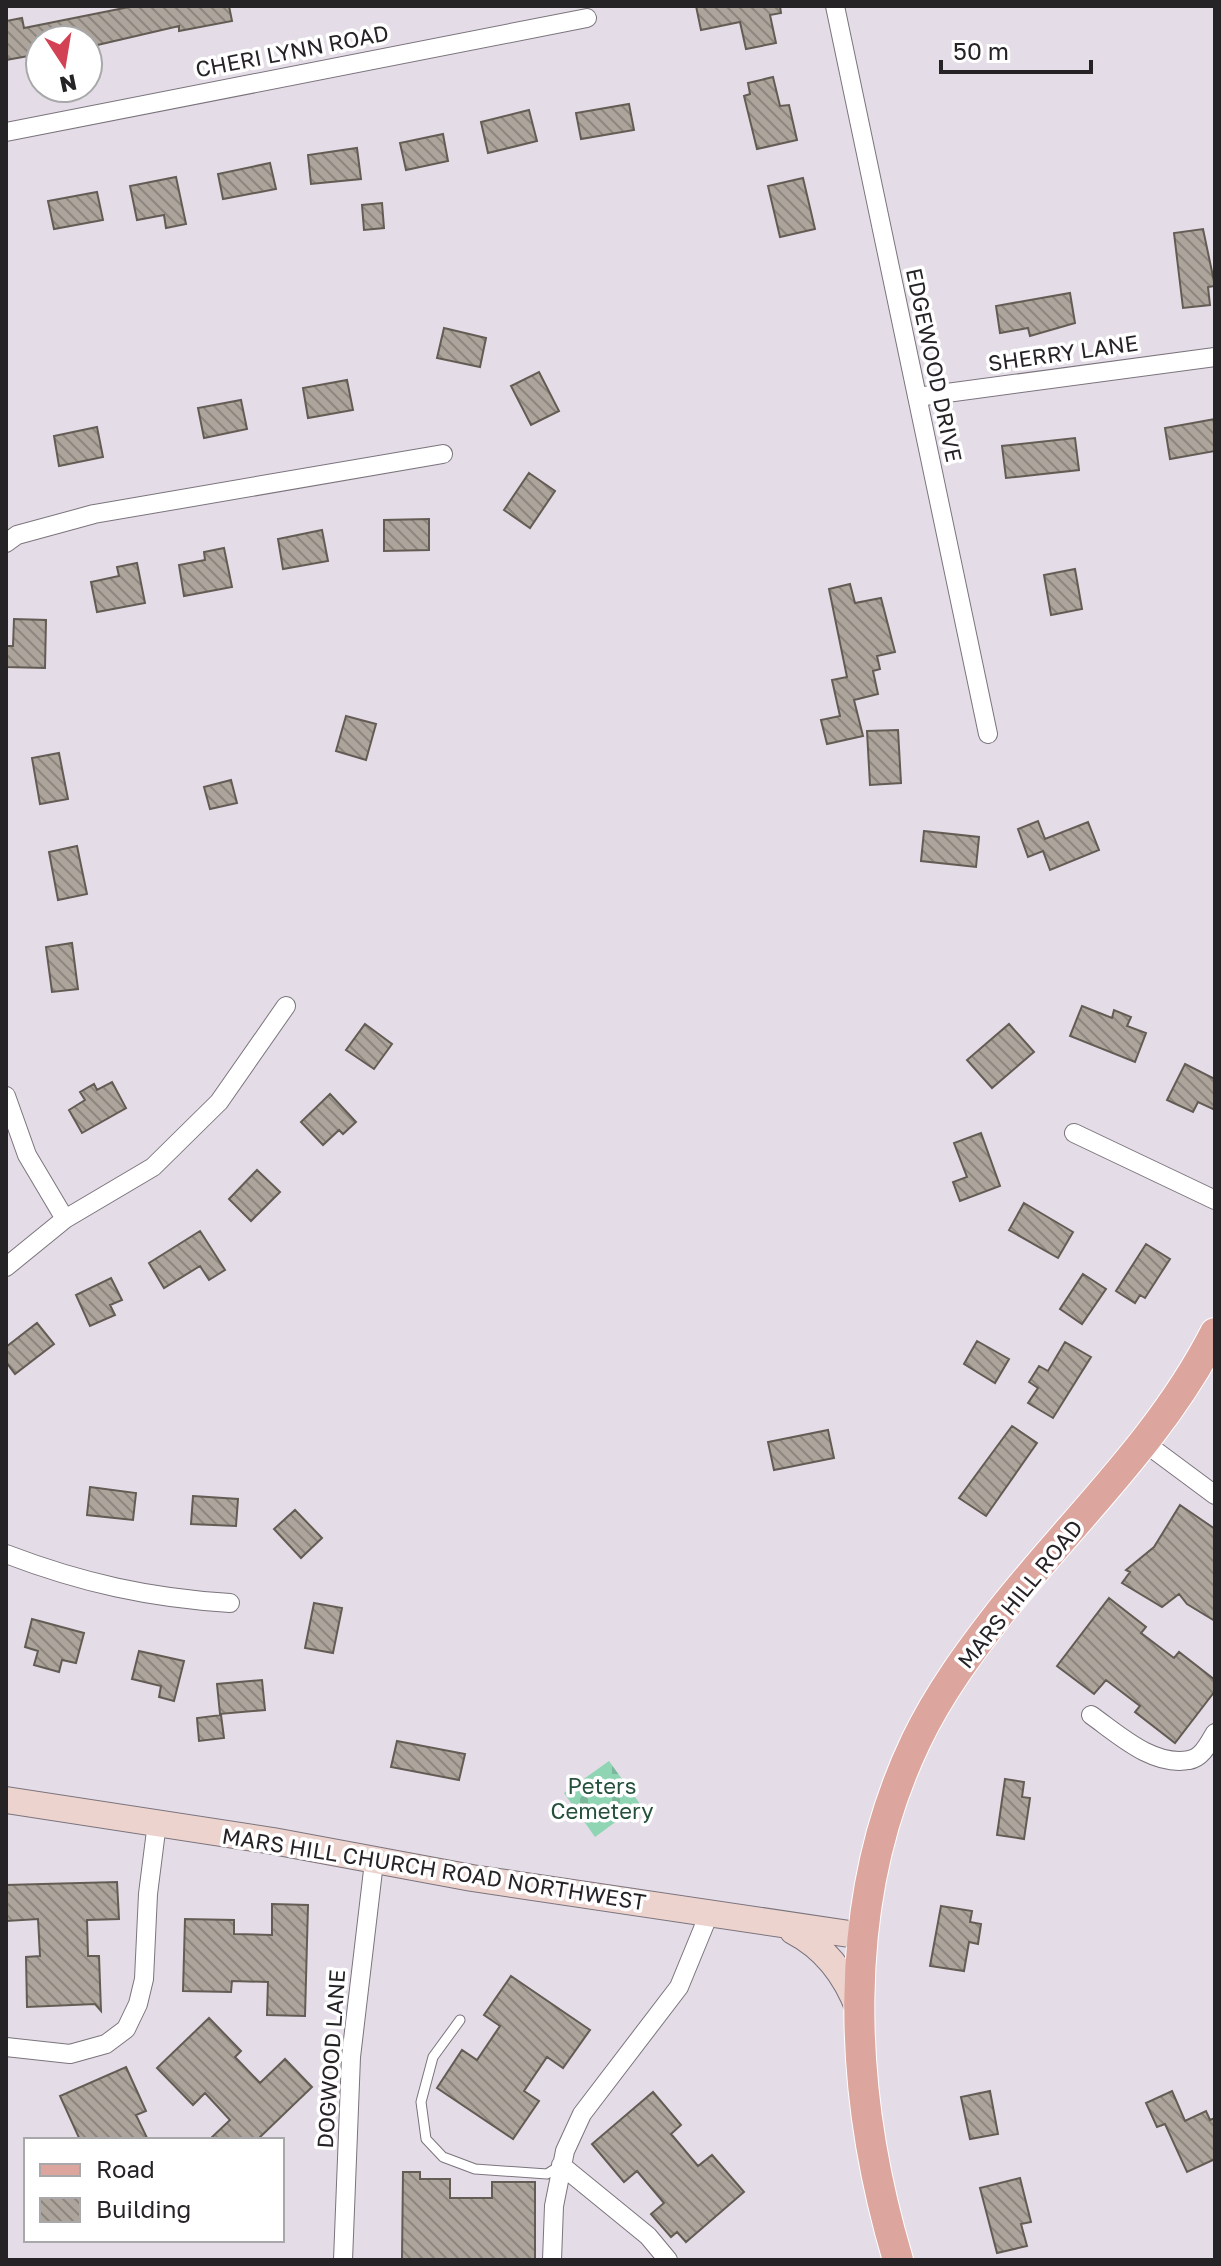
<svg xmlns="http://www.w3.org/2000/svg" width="1221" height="2266" viewBox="0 0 1221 2266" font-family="'Golos Text',sans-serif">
	<defs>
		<pattern id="cemetery-stones" width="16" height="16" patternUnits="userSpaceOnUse" patternTransform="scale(2)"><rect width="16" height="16" fill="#8fd5b3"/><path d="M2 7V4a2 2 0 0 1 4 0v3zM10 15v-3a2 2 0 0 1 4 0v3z" fill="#7bb79a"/></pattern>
		<pattern id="building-back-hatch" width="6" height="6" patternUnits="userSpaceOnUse" patternTransform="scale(2)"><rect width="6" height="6" fill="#ada59c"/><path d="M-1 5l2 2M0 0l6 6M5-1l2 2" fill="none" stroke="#8d867f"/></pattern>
	</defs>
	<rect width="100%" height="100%" fill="#e4dce6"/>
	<path fill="url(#cemetery-stones)" d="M609 1761 640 1804 595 1837 564 1793Z"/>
	<path fill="url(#building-back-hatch)" stroke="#635c54" stroke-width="2" d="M134 6H229L232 21 179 31V26L93 46 91 40H40V54L6 60V21L22 18 24 28Z
		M696 6H780L781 13 770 15 776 43 746 49 740 22 701 30Z
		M773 77 780 106 789 105 797 140 757 149 744 96 750 94 748 83Z
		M629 104 634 130 581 139 576 113Z
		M529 110 537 141 488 153 481 122Z
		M443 134 448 161 406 170 400 143Z
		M357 148 361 179 311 184 308 155Z
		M270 163 276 189 223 199 218 174Z
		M176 177 186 224 166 228 164 215 137 220 130 186Z
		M803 178 815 229 780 237 768 186Z
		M97 192 103 220 54 229 48 201Z
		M382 203 384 228 364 230 362 205Z
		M1203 229 1215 286 1208 287 1210 305 1183 308 1174 233Z
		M1070 293 1075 323 1030 336 1028 328 1000 333 996 306Z
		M444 328 486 338 480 367 437 358Z
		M539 372 559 411 531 425 511 386Z
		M347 380 353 410 308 418 303 388Z
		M241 400 247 429 204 438 198 408Z
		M1215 419V451L1170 459 1165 428Z
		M97 427 103 457 59 466 54 436Z
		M1075 438 1079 470 1006 478 1002 446Z
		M529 473 555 491 530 528 504 510Z
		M429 519V550L384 551V520Z
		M322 530 328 561 283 569 278 539Z
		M224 548 232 587 184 596 179 565 205 560 204 552Z
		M137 563 145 603 97 612 91 582 119 576 117 567Z
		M1075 569 1082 609 1051 615 1044 575Z
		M850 584 855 603 881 598 895 652 877 656 880 669 873 671 878 694 854 700 863 736 827 744 821 720 840 716 832 680 847 677 829 589Z
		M14 619 46 620 45 668 6 667V646H13Z
		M346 716 376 724 366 760 336 751Z
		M898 730 901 783 870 785 867 731Z
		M59 753 68 799 40 804 32 758Z
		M231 780 237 803 210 809 204 787Z
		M1038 821 1045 839 1088 822 1099 850 1050 870 1043 851 1028 857 1018 829Z
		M924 831 979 837 976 867 921 861Z
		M77 846 87 894 58 900 49 852Z
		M72 943 78 989 52 992 46 947Z
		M1082 1006 1112 1018 1114 1010 1131 1017 1127 1026 1146 1033 1135 1062 1070 1036Z
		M365 1024 392 1044 374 1069 346 1050Z
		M1009 1024 1034 1052 992 1088 967 1060Z
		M1185 1064 1215 1079V1110L1198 1102 1193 1112 1167 1100Z
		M112 1082 126 1108 82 1133 69 1110 85 1100 80 1092 94 1084 97 1090Z
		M330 1094 356 1122 343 1134 339 1130 323 1145 301 1122Z
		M981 1133 1000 1186 960 1201 953 1182 967 1177 954 1143Z
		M257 1170 280 1192 251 1221 229 1199Z
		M1024 1203 1073 1232 1058 1258 1009 1230Z
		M200 1231 225 1270 209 1280 200 1266 164 1288 149 1263Z
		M1146 1244 1170 1259 1145 1298 1140 1295 1135 1303 1116 1291Z
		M1083 1274 1106 1289 1082 1324 1060 1309Z
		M111 1278 122 1300 110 1305 115 1315 90 1326 76 1295Z
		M37 1323 54 1344 15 1374 6 1362V1347Z
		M977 1341 1009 1359 995 1383 964 1364Z
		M1065 1342 1091 1357 1053 1418 1028 1403 1038 1388 1029 1382 1039 1366 1048 1371Z
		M1012 1426 1037 1443 986 1516 959 1498Z
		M828 1430 834 1458 774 1470 768 1442Z
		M90 1487 136 1493 133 1520 87 1515Z
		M193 1496 238 1499 236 1526 191 1524Z
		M1180 1505 1215 1529V1621L1187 1604 1179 1594 1162 1607 1122 1583 1130 1572 1126 1570 1154 1547Z
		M295 1510 322 1538 301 1558 274 1529Z
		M1109 1598 1146 1627 1141 1633 1174 1658 1179 1652 1215 1680V1691L1175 1743 1135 1712 1140 1706 1106 1680 1094 1694 1057 1666Z
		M314 1603 342 1608 333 1653 305 1648Z
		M32 1619 84 1633 76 1663 62 1660 59 1672 34 1665 38 1651 25 1647Z
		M139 1651 184 1661 174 1701 159 1697 161 1686 132 1679Z
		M262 1680 265 1710 220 1714 217 1684Z
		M221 1715 224 1738 199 1741 197 1718Z
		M397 1741 465 1754 459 1780 391 1767Z
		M1005 1779 1024 1782 1022 1797 1030 1798 1024 1839 997 1835Z
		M117 1882 119 1919 87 1920 88 1956H99L101 2011 95 2004 27 2007 26 1957 40 1956 38 1919 7 1921 6 1885Z
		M272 1904 308 1905 305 2016 267 2015 268 1982 232 1981 231 1992 183 1991 185 1919 234 1920V1934L272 1935Z
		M941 1906 972 1911 970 1922 981 1924 978 1944 969 1942 964 1971 930 1966Z
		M511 1976 590 2030 563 2068 547 2057 524 2091 539 2101 513 2139 437 2088 462 2050 477 2060 500 2026 484 2015Z
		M209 2018 241 2051 235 2057 260 2083 285 2059 312 2087 257 2140H209L230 2120 205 2093 193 2105 157 2068Z
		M126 2067 146 2111 136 2115 148 2140H80L60 2096Z
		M990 2091 998 2134 970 2139 961 2097Z
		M1172 2091 1185 2121 1206 2111 1210 2120 1215 2118V2159L1187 2172 1165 2124 1157 2127 1146 2103Z
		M653 2092 681 2125 671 2134 698 2166 712 2155 744 2192 686 2242 677 2232 671 2237 651 2214 664 2203 637 2171 624 2182 592 2144Z
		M403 2172H420V2179H450V2198H492V2182H535V2260H402Z
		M1020 2178 1031 2222 1021 2224 1027 2246 997 2253 980 2188Z"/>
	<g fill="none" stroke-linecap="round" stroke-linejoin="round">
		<defs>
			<path id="lane" d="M460 2020 433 2057 421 2102 426 2139 443 2157 475 2169 547 2174 561 2165"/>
			<path id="street" d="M835 6 988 734
				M6 132 587 18
				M917 397 1215 357
				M6 543 17 535 94 514 443 454
				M6 1096 27 1155 65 1219
				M1074 1133 1215 1200
				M6 1267 65 1219 153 1167 219 1102 286 1006
				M1145 1443 1215 1495
				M6 1554C82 1583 150 1598 230 1603
				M1091 1715C1118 1734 1153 1767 1189 1760 1202 1758 1209 1743 1215 1733
				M6 2047 70 2054 106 2044 126 2029 138 2004 144 1979 148 1894 157 1823
				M561 2165 648 2236 668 2260
				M343 2260 351 2057 374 1862
				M552 2260 554 2206 565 2151 582 2114 679 1987 709 1914"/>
			<path id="secondary" d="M6 1800 273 1841 472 1878 863 1936
				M793 1931C826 1948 846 1975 859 2010"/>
			<path id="primary" d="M898 2260C848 2092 839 1902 916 1741 939 1693 970 1651 1002 1610 1075 1518 1161 1439 1215 1333"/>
		</defs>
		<use href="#lane" stroke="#7b747d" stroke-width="11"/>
		<use href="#street" stroke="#7b747d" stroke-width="20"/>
		<use href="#secondary" stroke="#7b747d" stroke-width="28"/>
		<use href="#primary" stroke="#fff" stroke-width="32"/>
		<use href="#lane" stroke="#fff" stroke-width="9"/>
		<use href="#street" stroke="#fff" stroke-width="18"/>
		<use href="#secondary" stroke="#edd3ce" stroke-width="26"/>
		<use href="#primary" stroke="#dca69e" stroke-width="30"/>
	</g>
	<g text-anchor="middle" stroke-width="7" stroke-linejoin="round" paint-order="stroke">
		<g font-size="22" fill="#262327" stroke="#fff">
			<text transform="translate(292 51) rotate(-11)" y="8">CHERI LYNN ROAD</text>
			<text transform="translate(1063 353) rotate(-8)" y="8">SHERRY LANE</text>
			<text transform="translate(934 365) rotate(78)" y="8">EDGEWOOD DRIVE</text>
			<text transform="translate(1020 1594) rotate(-51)" y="8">MARS HILL ROAD</text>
			<text transform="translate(434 1869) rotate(9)" y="8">MARS HILL CHURCH ROAD NORTHWEST</text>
			<text transform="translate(331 2059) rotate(-86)" y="8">DOGWOOD LANE</text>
		</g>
		<g font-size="22" fill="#24503c" stroke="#fff">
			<text x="602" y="1794">Peters<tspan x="602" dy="25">Cemetery</tspan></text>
		</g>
	</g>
	<rect width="1221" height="2266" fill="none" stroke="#262327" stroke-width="16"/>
	<rect x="24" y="2138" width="260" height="104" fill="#ffffff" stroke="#a8a7a9" stroke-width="2"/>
	<rect x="40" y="2164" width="40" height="12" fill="#dca69e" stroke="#a8a7a9" stroke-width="2"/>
	<text x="96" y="2178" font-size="24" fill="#262327">Road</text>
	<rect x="40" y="2198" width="40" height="24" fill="url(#building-back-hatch)" stroke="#a8a7a9" stroke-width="2"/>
	<text x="96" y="2218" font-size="24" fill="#262327">Building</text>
	<g transform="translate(64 64) rotate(168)"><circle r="38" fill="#ffffff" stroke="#a8a7a9" stroke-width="2"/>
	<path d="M0-6L14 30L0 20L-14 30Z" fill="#d34254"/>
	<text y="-12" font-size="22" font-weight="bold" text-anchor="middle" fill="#262327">N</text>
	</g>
	<path d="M941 60v12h150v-12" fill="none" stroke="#262327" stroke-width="4"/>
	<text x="953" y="60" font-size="24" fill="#262327" stroke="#ffffff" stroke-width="6" paint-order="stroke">50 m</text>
</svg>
